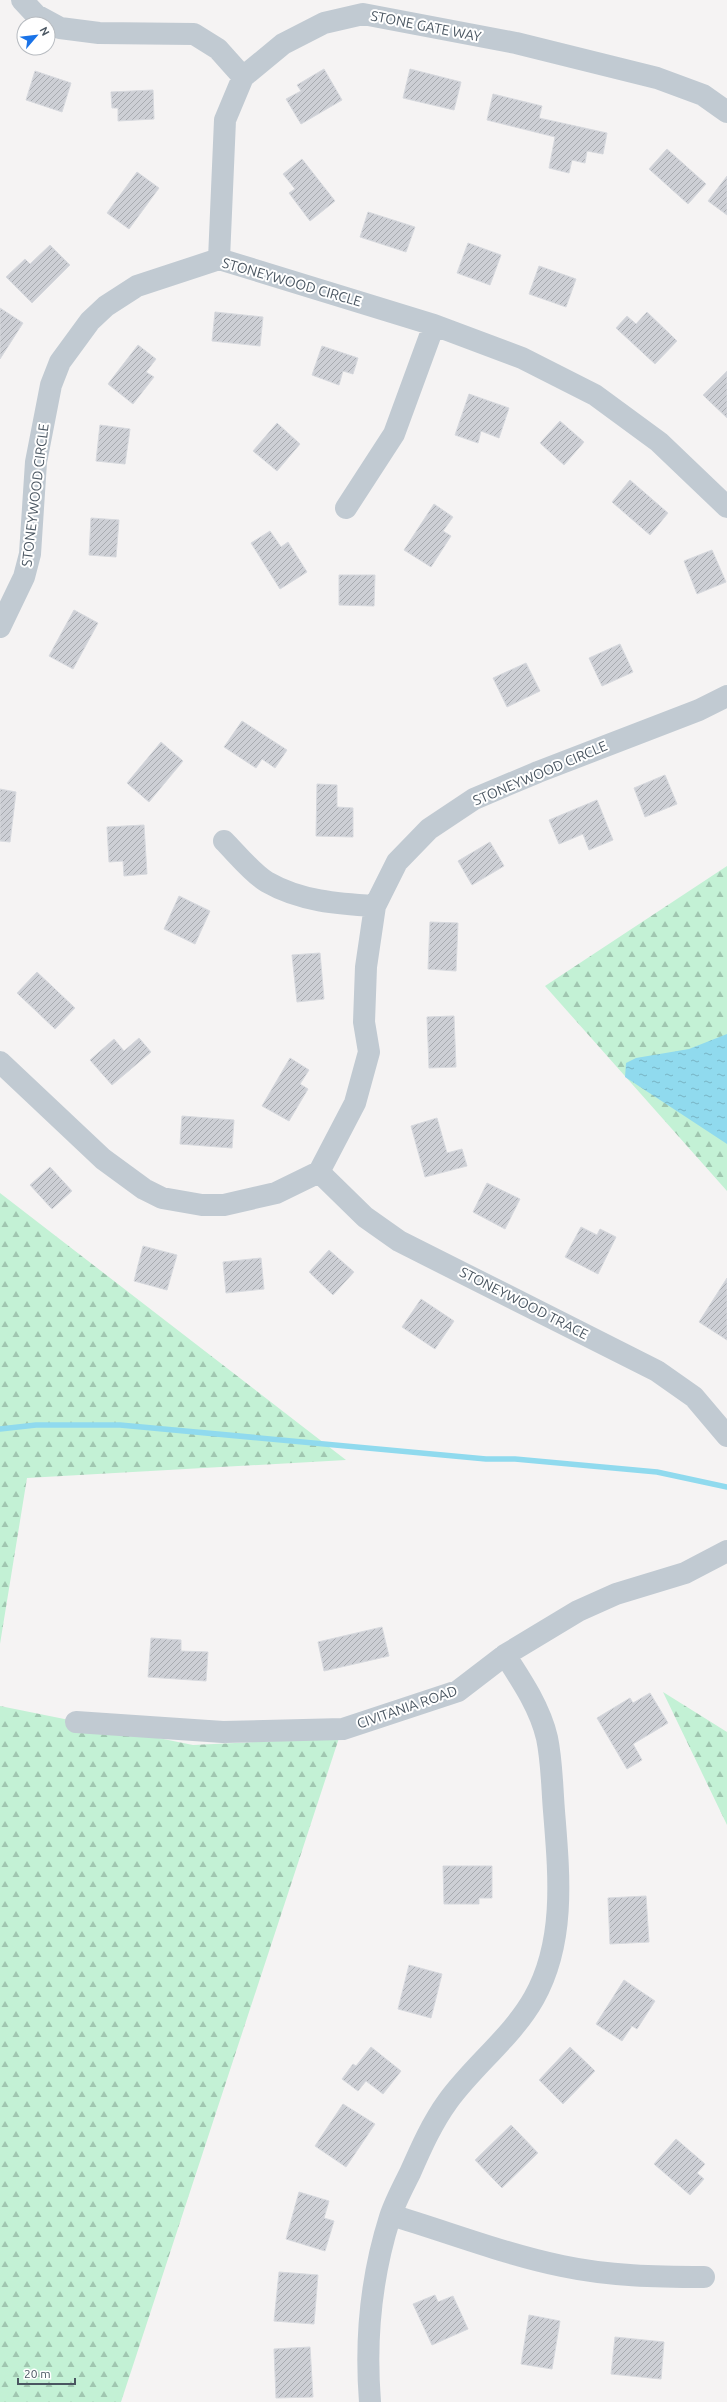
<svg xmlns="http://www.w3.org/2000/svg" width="727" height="2402" viewBox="0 0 727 2402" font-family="Ubuntu,sans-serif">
	<defs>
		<pattern id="forest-firs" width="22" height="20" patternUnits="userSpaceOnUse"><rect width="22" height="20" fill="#c3f1d5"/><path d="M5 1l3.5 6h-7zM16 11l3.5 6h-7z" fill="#a0c6b0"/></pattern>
		<pattern id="water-ripples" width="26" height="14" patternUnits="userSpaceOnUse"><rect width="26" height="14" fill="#90daee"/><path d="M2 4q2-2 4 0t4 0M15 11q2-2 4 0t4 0" fill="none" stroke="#78b4c4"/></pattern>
		<pattern id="building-hatch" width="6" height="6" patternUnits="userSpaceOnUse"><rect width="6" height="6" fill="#cdcfd5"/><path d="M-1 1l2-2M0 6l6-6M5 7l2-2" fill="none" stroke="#a8abb0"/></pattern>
	</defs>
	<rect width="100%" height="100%" fill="#f5f3f3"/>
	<path fill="url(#forest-firs)" d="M727 866V1191L545 986Z
		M0 1193 346 1460 27 1478 0 1644Z
		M663 1692 727 1732V1825Z
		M0 1706 193 1745 339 1738 121 2402H0Z"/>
	<path fill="url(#water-ripples)" d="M727 1034V1144L625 1077 626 1063 636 1058 689 1049Z"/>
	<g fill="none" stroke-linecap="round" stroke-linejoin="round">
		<path stroke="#90daee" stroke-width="5.5" d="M0 1429 36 1425H120L486 1459H515L657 1472 727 1487"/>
	</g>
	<path fill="url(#building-hatch)" stroke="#d7d9de" d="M324 69 342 100 301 124 286 99 301 91 297 85Z
		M410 69 461 82 454 110 403 98Z
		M35 71 71 83 62 112 26 100Z
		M153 90 154 119 118 121V108H112L111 92Z
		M493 94 542 106 539 118 607 133 603 154 587 151 585 163 572 160 569 173 549 168 555 137 487 120Z
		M667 149 706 184 688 204 649 169Z
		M302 159 335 201 310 221 289 193 295 189 283 174Z
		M137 172 159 188 129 229 107 213Z
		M727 176V215L708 201Z
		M368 212 415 227 406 252 360 237Z
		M468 243 501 255 490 285 457 273Z
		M50 245 70 265 32 303 6 277 25 259 30 264Z
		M539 266 576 279 566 307 529 294Z
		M0 308 23 323 0 359Z
		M215 312 263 317 260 346 212 341Z
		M647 312 677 341 655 364 616 328 627 316 636 324Z
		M138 345 156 359 146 372 154 377 133 404 108 384Z
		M322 346 358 358 353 374 343 371 339 385 312 375Z
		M727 371V418L703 395Z
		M469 394 509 408 499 438 481 431 478 443 455 435Z
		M560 421 584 442 564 465 540 443Z
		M277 423 300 444 277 471 253 451Z
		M100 425 130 429 125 464 96 461Z
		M630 480 668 513 650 535 612 502Z
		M434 504 453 517 443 531 451 536 431 567 404 550Z
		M91 518 119 520 116 557 89 555Z
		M270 531 281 547 288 542 307 572 280 589 251 543Z
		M712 550 726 582 697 594 684 561Z
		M339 575H375L374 606 339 605Z
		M74 610 98 623 73 669 49 656Z
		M620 644 633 672 602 686 589 658Z
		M526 663 540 691 507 707 493 678Z
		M242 721 287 750 275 768 262 759 256 768 224 747Z
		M161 742 183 761 149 802 127 783Z
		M665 775 677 804 645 817 634 788Z
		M317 784 337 785V807L353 808V837L316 836Z
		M0 789 16 792 10 842 0 841Z
		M597 800 613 840 589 850 583 834 559 844 549 820Z
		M144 825 147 874 124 876 123 861 109 862 107 827Z
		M490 842 504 866 472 885 458 861Z
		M179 896 210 911 195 944 164 929Z
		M430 922 458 923 456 971 428 969Z
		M320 953 324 999 297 1002 292 955Z
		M37 972 75 1008 55 1029 17 993Z
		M454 1016 456 1067 429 1068 427 1017Z
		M139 1038 151 1052 112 1085 90 1060 114 1039 124 1051Z
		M290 1058 309 1070 300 1084 308 1089 289 1121 262 1106Z
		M182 1116 234 1120 232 1148 180 1144Z
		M437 1118 447 1153 462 1149 467 1166 425 1177 411 1126Z
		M50 1167 72 1191 52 1209 30 1185Z
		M487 1183 520 1199 505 1229 473 1212Z
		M581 1227 597 1235 600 1229 616 1237 598 1274 565 1257Z
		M143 1246 177 1255 167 1290 134 1281Z
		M329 1250 354 1272 333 1295 309 1272Z
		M261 1258 264 1289 226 1293 223 1262Z
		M727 1278V1340L699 1322Z
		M421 1299 454 1321 435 1349 402 1327Z
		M382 1627 389 1656 324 1671 318 1642Z
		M151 1638 181 1640V1651L208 1652 206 1681 148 1677Z
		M650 1693 668 1723 633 1744 642 1760 627 1769 597 1718 630 1698 633 1703Z
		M443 1866H492V1898H479V1904H444Z
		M646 1896 649 1942 610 1944 608 1898Z
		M409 1965 442 1974 431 2018 398 2009Z
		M624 1980 655 2001 637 2029 632 2026 622 2041 596 2024Z
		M371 2047 401 2071 383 2094 366 2081 358 2091 342 2079 353 2064 356 2066Z
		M570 2047 595 2071 563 2104 539 2080Z
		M343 2104 375 2124 346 2167 315 2146Z
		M511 2125 538 2153 502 2188 475 2160Z
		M676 2139 705 2164 697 2173 704 2179 690 2195 654 2164Z
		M299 2192 329 2201 324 2218 334 2221 325 2251 286 2239Z
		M279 2272 318 2275 314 2324 274 2321Z
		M435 2295 438 2302 453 2296 468 2329 432 2345 413 2304Z
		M529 2315 560 2321 552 2369 521 2364Z
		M615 2337 664 2342 661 2379 611 2374Z
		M310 2347 313 2397 276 2398 274 2349Z"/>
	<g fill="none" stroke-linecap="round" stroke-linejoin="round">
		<path stroke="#c1cad2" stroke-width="22" d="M22 0 36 15 60 28 99 33 194 34 218 49 243 77
			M219 259 225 120 243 77 283 44 324 23 363 14 516 43 657 78 703 95 727 112
			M346 508 394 434 434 325
			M0 627 24 577 30 554 36 462 51 385 60 362 90 321 106 306 137 286 219 259 434 325 522 358 595 395 659 442 727 507
			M224 841C236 853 253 874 267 882 300 901 338 904 375 906
			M0 1062 103 1159 144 1189 162 1198 202 1205H224L276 1193 319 1172 355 1103 369 1052 364 1022 366 967 375 906 397 862 429 829 474 799 538 772 699 710 727 696
			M319 1172 365 1217 399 1241 657 1371 694 1397 727 1436
			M76 1722 223 1732 343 1729 458 1691 505 1655 578 1611 616 1594 685 1573 727 1551
			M391 2215C448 2232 504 2254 562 2266 609 2276 656 2277 704 2277
			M370 2402C365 2339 371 2277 390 2217 395 2202 403 2187 410 2173 421 2148 432 2123 448 2101 474 2065 512 2037 534 1998 566 1941 559 1874 554 1811 552 1787 552 1762 547 1738 540 1708 522 1681 505 1655"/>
	</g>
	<g text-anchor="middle" stroke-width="4" stroke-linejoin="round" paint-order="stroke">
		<g font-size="14" fill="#4a5661" stroke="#fff">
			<text transform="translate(426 26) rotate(11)" y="5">STONE GATE WAY</text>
			<text transform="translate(292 282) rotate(16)" y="5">STONEYWOOD CIRCLE</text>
			<text transform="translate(35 495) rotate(-83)" y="5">STONEYWOOD CIRCLE</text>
			<text transform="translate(540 773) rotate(-23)" y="5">STONEYWOOD CIRCLE</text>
			<text transform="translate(524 1303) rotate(27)" y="5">STONEYWOOD TRACE</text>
			<text transform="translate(407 1707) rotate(-19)" y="5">CIVITANIA ROAD</text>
		</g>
	</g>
	<g transform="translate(36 36) rotate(62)"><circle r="19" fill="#ffffff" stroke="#b7bbc0"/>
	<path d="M0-3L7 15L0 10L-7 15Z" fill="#1a73e8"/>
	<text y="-6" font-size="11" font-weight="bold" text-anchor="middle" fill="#4a5661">N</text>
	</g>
	<path d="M18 2378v6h57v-6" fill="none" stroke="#4a5661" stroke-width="2"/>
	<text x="24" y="2378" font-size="12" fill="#4a5661" stroke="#ffffff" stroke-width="3" paint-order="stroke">20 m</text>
</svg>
